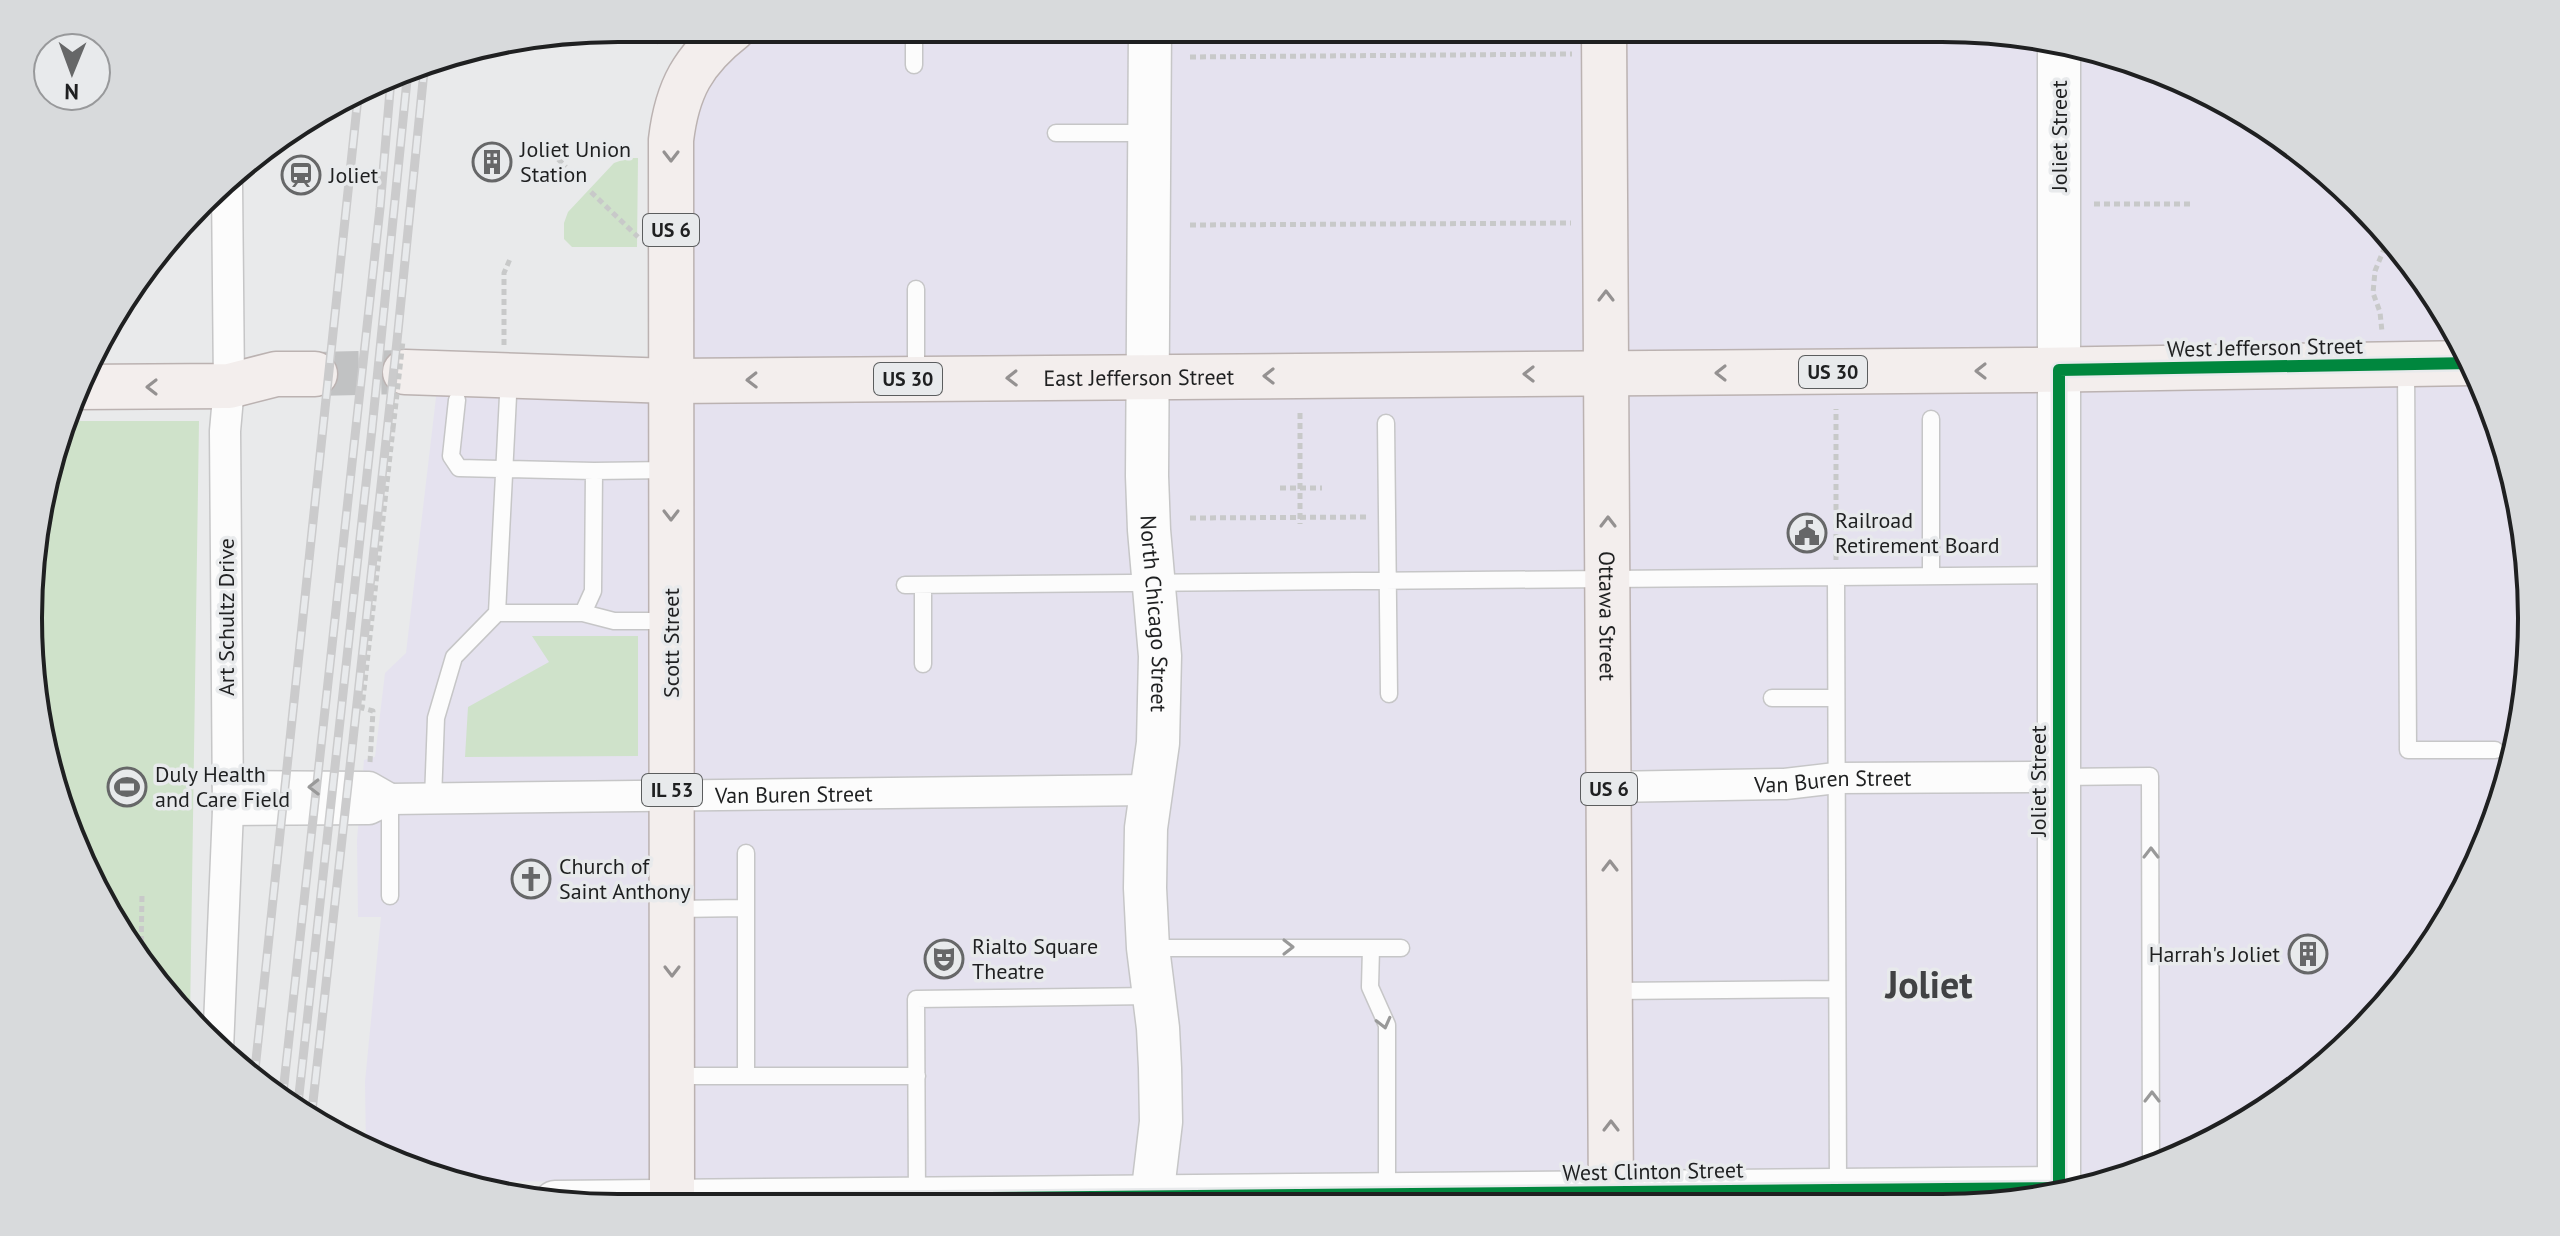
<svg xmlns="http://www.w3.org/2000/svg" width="2560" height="1236" viewBox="0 0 2560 1236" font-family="'PT Sans',sans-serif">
	<rect width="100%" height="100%" fill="#e9eaeb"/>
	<path fill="#e5e2ef" d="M739 28H1942L2058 39 2168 73 2270 128 2360 201 2433 291 2470 361 673 379V141Z
		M2475 370 2487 393 2521 503 2532 618 2521 734 2487 844 2410 978 2301 1086 2167 1163 2065 1191 2064 375Z
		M2054 375 2059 1188 453 1181 392 1163 366 1149 365 1082 381 917H358L357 840 364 760 375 757 385 673 406 653 437 389Z"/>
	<path fill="#cfe2ca" d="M628 158H638L637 247H572L564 239V223L568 212 614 163Z
		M64 421H199L190 1019 89 879 33 695 39 502Z
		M532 636H638V756L465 757 468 707 549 662Z"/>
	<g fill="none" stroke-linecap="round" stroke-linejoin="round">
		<path stroke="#c1c2c3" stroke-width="44" stroke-dasharray="44 22" stroke-linecap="butt" d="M315 374 405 372"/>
		<defs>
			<path id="lane" d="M914 28V65
				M1151 30H1686
				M1056 133H1147
				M916 289V375
				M2406 366 2408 750H2495
				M457 400 451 456 459 468 594 471 593 591 583 613H497
				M1386 423 1389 694
				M594 471 669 470
				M1931 576V419
				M1836 577 1838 1190
				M905 585 2059 575
				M583 613 614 621H669
				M923 664V585
				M1772 698H1836
				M2059 777 2150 776 2151 1168
				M390 799V896
				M433 799 436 718 454 657 497 613 508 396
				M675 909 745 908
				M1149 948H1401
				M1371 948 1370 987 1387 1025V1194
				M1612 991 1837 989
				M675 1076H746V853
				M746 1076H917
				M917 1196 916 999 1152 996"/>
			<g id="street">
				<path d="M228 786 369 787 390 799"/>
				<path id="s1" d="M1609 787 1785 784 1836 778 2058 777"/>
				<path id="s2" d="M228 810 369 809 390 799 1150 790"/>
				<path d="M218 1049 228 810 225 431 229 386 227 184"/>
			</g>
			<g id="secondary">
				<path id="s3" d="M1150 28 1147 476 1149 530 1160 656 1158 743 1146 828 1145 888 1148 948 1158 1028 1160 1068 1161 1122 1151 1206"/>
				<path d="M2059 40V1192"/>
				<path d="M555 1202 2059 1188"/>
			</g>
			<g id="primary">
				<path id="s4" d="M1604 28 1611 1204"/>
				<path id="s5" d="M405 372 671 381 2028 370 2472 363"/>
				<path d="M75 387 229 386 276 374H315"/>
				<path d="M672 1208 671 140C677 89 693 60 734 28"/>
			</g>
		</defs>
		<use href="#lane" stroke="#c6c6c7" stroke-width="19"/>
		<use href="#street" stroke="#c6c6c7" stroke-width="33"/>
		<use href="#secondary" stroke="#c6c6c7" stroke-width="45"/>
		<use href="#primary" stroke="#bbb2b1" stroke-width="47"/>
		<path stroke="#c8c9c9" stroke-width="5" stroke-dasharray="6 4" stroke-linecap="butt" d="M657 28 660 47
			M1190 57 1572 54
			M544 145 566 167
			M591 192 638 237
			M2358 203H2361
			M2094 204H2192
			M1190 225 1571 223
			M2381 227 2384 249 2375 271 2373 293 2380 312 2382 332
			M504 345V273L510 259
			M1300 413V524
			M1280 488H1322
			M1190 518 1370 517
			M1836 560V409
			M370 762 373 711 362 708 393 429
			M141 952 142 894"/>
		<use href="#lane" stroke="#fcfcfc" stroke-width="16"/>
		<use href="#street" stroke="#fcfcfc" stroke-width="30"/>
		<use href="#secondary" stroke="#fcfcfc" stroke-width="42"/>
		<use href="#primary" stroke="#f3eeed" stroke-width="44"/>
		<defs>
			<path id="rail" d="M254 1079 358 97
				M282 1102 380 208 391 79
				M297 1113 372 429 408 70
				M311 1120 397 341 425 61"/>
		</defs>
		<use href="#rail" stroke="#cbcbcc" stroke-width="9"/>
		<use href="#rail" stroke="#e8eaec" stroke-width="6" stroke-dasharray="18" stroke-linecap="butt"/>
		<path stroke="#c8c9c9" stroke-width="5" stroke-dasharray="6 4" stroke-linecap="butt" d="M393 429 403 341"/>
		<defs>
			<path id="cycleway" d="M2059 1192V370L2472 363
				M555 1202 2059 1188"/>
		</defs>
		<use href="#cycleway" stroke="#e8eaec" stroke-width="17"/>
		<use href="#cycleway" stroke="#00873e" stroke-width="12"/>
	</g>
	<defs><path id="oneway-chevron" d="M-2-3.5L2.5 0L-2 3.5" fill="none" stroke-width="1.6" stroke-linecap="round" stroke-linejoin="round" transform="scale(2)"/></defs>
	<g stroke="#949191">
		<use href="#oneway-chevron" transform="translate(671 156) rotate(90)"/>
		<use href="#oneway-chevron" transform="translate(1606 296) rotate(-90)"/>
		<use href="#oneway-chevron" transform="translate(1981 371) rotate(180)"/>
		<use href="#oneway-chevron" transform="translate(1721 373) rotate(180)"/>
		<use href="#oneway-chevron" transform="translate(1529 374) rotate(180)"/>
		<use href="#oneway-chevron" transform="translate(1269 376) rotate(180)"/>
		<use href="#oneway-chevron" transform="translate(1012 378) rotate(179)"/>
		<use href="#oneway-chevron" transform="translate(752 380) rotate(179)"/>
		<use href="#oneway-chevron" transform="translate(152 387) rotate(180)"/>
		<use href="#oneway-chevron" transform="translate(671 515) rotate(90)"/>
		<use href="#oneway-chevron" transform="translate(1608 522) rotate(-90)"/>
		<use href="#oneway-chevron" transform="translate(1610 866) rotate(-90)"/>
		<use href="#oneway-chevron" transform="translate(672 971) rotate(90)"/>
		<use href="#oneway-chevron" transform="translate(1611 1126) rotate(-90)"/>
	</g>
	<g stroke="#999">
		<use href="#oneway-chevron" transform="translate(314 787) rotate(179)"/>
		<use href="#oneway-chevron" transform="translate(2151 853) rotate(-90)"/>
		<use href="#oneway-chevron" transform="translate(1288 947)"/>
		<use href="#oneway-chevron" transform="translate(1384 1023) rotate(76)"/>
		<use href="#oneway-chevron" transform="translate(2152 1097) rotate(-90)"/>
	</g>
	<defs>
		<symbol id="building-ring" viewBox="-11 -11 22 22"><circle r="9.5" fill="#e8eaec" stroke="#666768" stroke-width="1.5"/><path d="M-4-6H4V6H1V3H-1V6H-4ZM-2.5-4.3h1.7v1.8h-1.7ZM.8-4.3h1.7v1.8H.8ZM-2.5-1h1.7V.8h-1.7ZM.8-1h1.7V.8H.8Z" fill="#666768"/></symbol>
		<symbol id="station-ring" viewBox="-11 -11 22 22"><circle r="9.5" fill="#e8eaec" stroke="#666768" stroke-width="1.5"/><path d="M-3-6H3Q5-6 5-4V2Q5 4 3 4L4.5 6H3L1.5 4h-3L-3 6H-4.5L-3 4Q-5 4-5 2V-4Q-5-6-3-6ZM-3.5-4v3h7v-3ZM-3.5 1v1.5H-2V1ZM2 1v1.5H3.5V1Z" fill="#666768"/></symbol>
		<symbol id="civic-ring" viewBox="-11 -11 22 22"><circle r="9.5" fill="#e8eaec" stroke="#666768" stroke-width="1.5"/><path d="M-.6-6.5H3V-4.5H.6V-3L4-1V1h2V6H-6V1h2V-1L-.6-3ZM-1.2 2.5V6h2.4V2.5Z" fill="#666768"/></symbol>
		<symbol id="stadium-ring" viewBox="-11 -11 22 22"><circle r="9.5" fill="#e8eaec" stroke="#666768" stroke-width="1.5"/><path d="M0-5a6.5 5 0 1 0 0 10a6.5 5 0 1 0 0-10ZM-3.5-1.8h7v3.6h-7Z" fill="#666768"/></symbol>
		<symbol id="church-ring" viewBox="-11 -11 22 22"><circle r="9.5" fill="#e8eaec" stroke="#666768" stroke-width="1.5"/><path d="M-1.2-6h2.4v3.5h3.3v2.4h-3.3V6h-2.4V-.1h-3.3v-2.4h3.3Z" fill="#666768"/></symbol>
		<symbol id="theatre-ring" viewBox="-11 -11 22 22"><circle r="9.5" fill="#e8eaec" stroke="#666768" stroke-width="1.5"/><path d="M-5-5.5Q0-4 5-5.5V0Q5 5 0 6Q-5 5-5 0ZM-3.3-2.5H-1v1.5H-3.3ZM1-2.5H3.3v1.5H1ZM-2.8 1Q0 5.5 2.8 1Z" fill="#666768"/></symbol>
	</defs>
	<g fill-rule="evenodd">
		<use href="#building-ring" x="470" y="140" width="44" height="44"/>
		<use href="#station-ring" x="279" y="153" width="44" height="44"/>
		<use href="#civic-ring" x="1785" y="511" width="44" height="44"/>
		<use href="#stadium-ring" x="105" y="765" width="44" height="44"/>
		<use href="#church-ring" x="509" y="857" width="44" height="44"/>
		<use href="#building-ring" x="2286" y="932" width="44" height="44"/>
		<use href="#theatre-ring" x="922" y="937" width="44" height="44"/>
	</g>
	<g text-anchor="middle" stroke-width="7" stroke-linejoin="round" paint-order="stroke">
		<g fill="#e8eaec" stroke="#5b5d5e" stroke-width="2">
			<rect x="643" y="214" width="56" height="32" rx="6"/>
			<rect x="1799" y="356" width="68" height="32" rx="6"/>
			<rect x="874" y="363" width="68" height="32" rx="6"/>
			<rect x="1581" y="773" width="56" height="32" rx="6"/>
			<rect x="642" y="774" width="60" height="32" rx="6"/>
		</g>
		<g font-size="20" font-weight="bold" fill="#1f2021">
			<text x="671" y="237">US 6</text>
			<text x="1833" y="379">US 30</text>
			<text x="908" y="386">US 30</text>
			<text x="1609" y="796">US 6</text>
			<text x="672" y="797">IL 53</text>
		</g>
		<g font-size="22" fill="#1f2021" stroke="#e8eaec">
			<text transform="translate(2059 136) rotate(-90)" y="8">Joliet Street</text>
			<text transform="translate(2265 347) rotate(-1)" y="8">West Jefferson Street</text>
			<text dy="8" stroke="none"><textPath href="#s5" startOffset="734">East Jefferson Street</textPath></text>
			<text dy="8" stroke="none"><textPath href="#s3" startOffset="586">North Chicago Street</textPath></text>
			<text dy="8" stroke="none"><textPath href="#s4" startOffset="588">Ottawa Street</textPath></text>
			<text transform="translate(226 617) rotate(-90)" y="8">Art Schultz Drive</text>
			<text transform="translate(671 643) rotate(-90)" y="8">Scott Street</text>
			<text dy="8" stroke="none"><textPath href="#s1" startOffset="224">Van Buren Street</textPath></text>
			<text transform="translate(2038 781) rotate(-90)" y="8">Joliet Street</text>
			<text dy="8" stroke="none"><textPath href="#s2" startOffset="568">Van Buren Street</textPath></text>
			<text transform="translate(1653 1171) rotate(-1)" y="8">West Clinton Street</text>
		</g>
		<g font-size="22" fill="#1f2021" stroke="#e8eaec" text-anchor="start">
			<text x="520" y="157">Joliet Union<tspan x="520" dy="25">Station</tspan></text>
			<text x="329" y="183">Joliet</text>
			<text x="1835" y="528">Railroad<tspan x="1835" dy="25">Retirement Board</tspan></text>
			<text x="155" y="782">Duly Health<tspan x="155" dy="25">and Care Field</tspan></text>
			<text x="559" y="874">Church of<tspan x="559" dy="25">Saint Anthony</tspan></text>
			<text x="972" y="954">Rialto Square<tspan x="972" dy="25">Theatre</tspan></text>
			<text x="2280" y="962" text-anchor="end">Harrah's Joliet</text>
		</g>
		<g font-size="38" font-weight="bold" fill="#414244" stroke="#e8eaec">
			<text x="1929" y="998">Joliet</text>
		</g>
	</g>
	<path d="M0 0H2560V1236H0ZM618 42H1942A576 576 0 0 1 2518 618V618A576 576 0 0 1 1942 1194H618A576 576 0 0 1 42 618V618A576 576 0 0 1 618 42Z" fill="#d8dadc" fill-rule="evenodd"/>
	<path fill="none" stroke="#1f2021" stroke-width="4" d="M618 42H1942A576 576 0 0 1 2518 618V618A576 576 0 0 1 1942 1194H618A576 576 0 0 1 42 618V618A576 576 0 0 1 618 42Z"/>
	<g transform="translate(72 72) rotate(181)"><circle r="38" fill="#e8eaec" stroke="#98999b" stroke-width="2"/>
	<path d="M0-6L14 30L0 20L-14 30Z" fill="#666768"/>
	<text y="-12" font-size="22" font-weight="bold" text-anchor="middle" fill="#1f2021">N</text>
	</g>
</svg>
